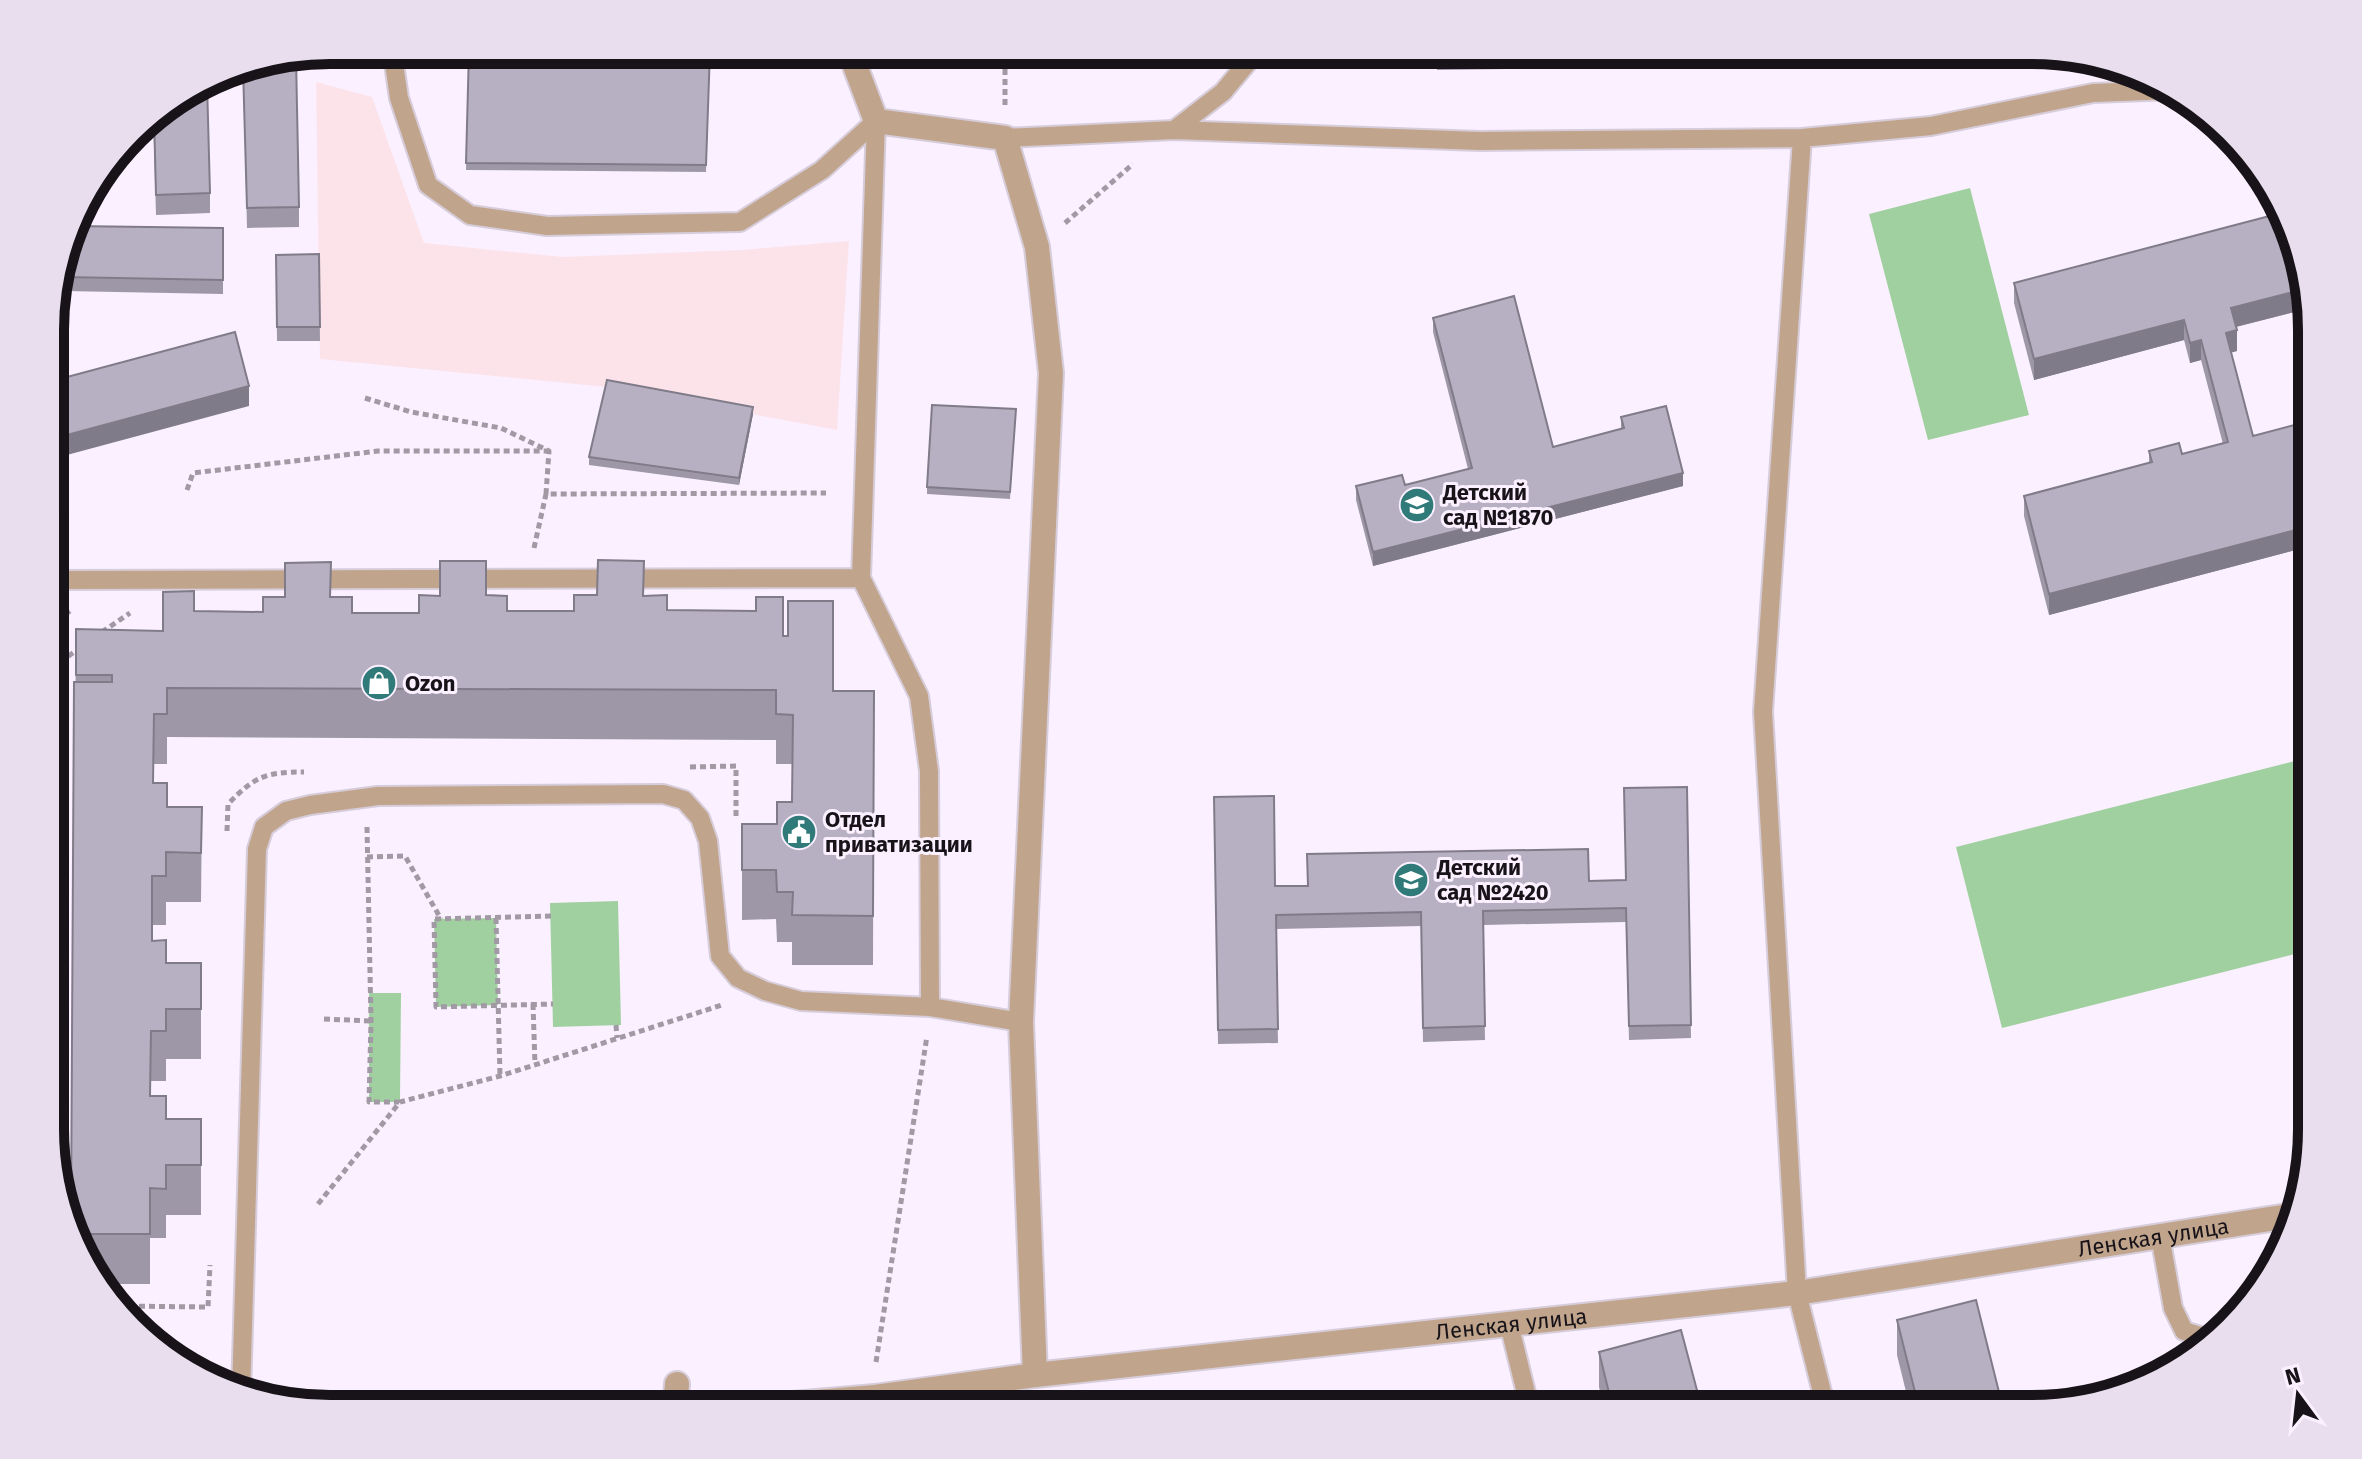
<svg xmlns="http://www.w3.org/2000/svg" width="2362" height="1459" viewBox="0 0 2362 1459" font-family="'Fira Sans',sans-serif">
	<rect width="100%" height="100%" fill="#fbf0ff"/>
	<path fill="#fce3ea" d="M316 82 372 97 424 243 563 257 741 250 849 241 837 430 607 387 320 359Z"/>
	<path fill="#a0d09f" d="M1970 188 2029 415 1928 440 1869 214Z
		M2311 757V950L2002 1028 1956 847Z
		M618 901 621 1025 553 1027 550 903Z
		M496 918 498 1005 436 1007 434 919Z
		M369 993H401L400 1102H369Z"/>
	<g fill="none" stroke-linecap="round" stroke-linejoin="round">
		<defs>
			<path id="lane" d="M392 50 399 98 428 185 470 215 547 226 740 222 822 170 876 121
				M876 121 861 578 919 696 929 771 930 1007
				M1174 130 1223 92 1258 50
				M1005 138 1174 130 1480 141 1802 138 1931 126 2093 93 2173 90
				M1802 138 1763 712 1797 1293 1826 1408
				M52 580 861 578
				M2160 1236 2173 1308 2184 1331 2207 1338
				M1509 1324 1530 1409
				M241 1394 257 849 264 827 286 811 310 805 378 796 663 794 684 800 700 818 708 841 720 956 738 978 765 991 801 1001 930 1007 1021 1022"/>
			<g id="street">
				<path d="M849 50 876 121 1005 138 1037 247 1051 373 1021 1022 1035 1375"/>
				<path d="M675 1409 677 1384"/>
				<path id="s1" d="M732 1409 875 1397 1035 1375 1797 1293 2288 1216"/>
			</g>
		</defs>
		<use href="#lane" stroke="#d7cdda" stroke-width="22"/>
		<use href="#street" stroke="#d7cdda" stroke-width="28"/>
		<path stroke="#a199a4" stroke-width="5" stroke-dasharray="6 4" stroke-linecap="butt" d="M1005 105V50
			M1065 223 1133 164
			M365 398 411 412 501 428 549 451 546 494
			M187 490 193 473 378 451H549
			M534 548 546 494 826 493
			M102 632 130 613
			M52 651C53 636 57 620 70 611
			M52 668 81 647
			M690 767 736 766V818
			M367 827 371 1021 369 1102H399
			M227 831 228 804C255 776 266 772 304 772
			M367 857 405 856 441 919
			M551 916 434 919 436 1007 553 1004
			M496 918 500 1076
			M533 1004 535 1064
			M324 1019 371 1021
			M616 1025 617 1038
			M318 1204 400 1102 500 1076 722 1005
			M119 1306 208 1307 210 1265
			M876 1362 927 1036"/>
		<use href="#lane" stroke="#c0a48c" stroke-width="18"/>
		<use href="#street" stroke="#c0a48c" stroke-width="24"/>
	</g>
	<path fill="#9d97a8" d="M469 50H710L706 172 466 170Z
		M1437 50H1910V64L1437 70Z
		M243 67 299 207V227L247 228Z
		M153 115 210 193V213L156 215Z
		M2281 213 2310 308 2236 327 2237 351 2231 352 2253 436 2299 423V411L2311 408V546L2049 615 2024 516V496L2149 463V451L2182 454 2223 444 2201 360 2190 363 2184 340 2034 380 2014 303V283Z
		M223 228V294L64 291V256Z
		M319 254 320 341H277L276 255Z
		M1433 318 1553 447 1621 429V417L1683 486 1373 566 1356 500V486L1405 485 1468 469 1433 332Z
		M1016 409 1010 499 927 494V487Z
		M753 414 739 485 589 465V457Z
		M486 595 507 611H574L644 596 667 610 783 636 833 691H874L873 965H792V942H777L776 919 742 920V824H777L792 802V764H776V740L167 737V764H154V783L167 807H202L201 902H166V925H152V941L166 963H201V1059H166V1081H151V1096L166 1119H201V1215H166V1238H150V1284H97L71 1216 76 629 163 631 194 611 263 612 331 597 352 613H419Z
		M1687 787 1691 1038 1629 1040 1626 922 1483 925 1485 1040 1423 1042 1421 926 1276 929 1278 1043 1218 1044 1214 797 1275 886 1589 881 1626 880Z
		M1897 1320 2003 1408H1910L1897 1355Z
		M1599 1352 1702 1409H1604L1599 1387Z"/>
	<path fill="#807b88" d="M2304 289 2310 308 2231 328V308Z
		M2184 320V340L2034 380V359Z
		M2237 330V351L2226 354V333Z
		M2201 340V360L2190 363V343Z
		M249 386V406L52 459V439Z
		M753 407V414L739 485V478Z
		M1683 473V486L1373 566V552Z
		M2311 526V546L2049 615V594Z"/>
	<path fill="#b7b0c3" stroke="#807b88" stroke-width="2" d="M469 50H710L706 165 466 163Z
		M296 57 299 207 247 208 243 67Z
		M207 82 210 193 156 195 154 114Z
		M2281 213 2304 289 2231 308 2237 330 2226 333 2253 436 2302 423 2299 411 2311 408V526L2049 594 2024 496 2152 462 2149 451 2179 443 2182 454 2228 442 2201 340 2190 343 2184 320 2034 359 2014 283Z
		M73 226 223 228V280L64 277V256Z
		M319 254 320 327H277L276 255Z
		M1514 296 1553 447 1624 428 1621 417 1666 406 1683 473 1373 552 1356 486 1402 475 1405 485 1472 468 1433 318Z
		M235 332 249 386 52 439V381Z
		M607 380 753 407 739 478 589 457Z
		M932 405 1016 409 1010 492 927 487Z
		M598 560 644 561 643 596 667 595V610L756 611V597H783V636H788V601H833V691H874L873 916 792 915 793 892H777L776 870H742V824H777V802H792L793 715 776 714V690L167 688V714H154L153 783H167V807H202L201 853 166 852V876H152V941L166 940V963H201V1009H166V1031H151L150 1096H166V1119H201V1165H166V1189L150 1188V1234H78L71 1216 74 682H112V675H76V629L163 631V592L194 591V611L263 612V597H285V563L331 562 330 597H352V613H419V595L440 596V561H486V595L507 596V611H574V595H597Z
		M1687 787 1691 1025 1629 1026 1626 908 1483 911 1485 1026 1423 1028 1421 912 1276 915 1278 1029 1218 1030 1214 797 1274 796 1275 886H1308L1307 854 1588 849 1589 881 1626 880 1624 788Z
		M1976 1300 2003 1408H1919L1897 1320Z
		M1681 1330 1702 1409H1613L1599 1352Z"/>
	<defs>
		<symbol id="school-disc" viewBox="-11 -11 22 22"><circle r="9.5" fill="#307a79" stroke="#fbf0ff"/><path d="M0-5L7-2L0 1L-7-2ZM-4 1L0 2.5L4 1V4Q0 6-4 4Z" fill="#fff"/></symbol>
		<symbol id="shop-disc" viewBox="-11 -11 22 22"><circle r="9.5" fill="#307a79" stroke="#fbf0ff"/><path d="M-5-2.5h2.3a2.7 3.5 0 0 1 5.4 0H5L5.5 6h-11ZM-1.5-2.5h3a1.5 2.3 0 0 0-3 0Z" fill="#fff"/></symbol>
		<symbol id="civic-disc" viewBox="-11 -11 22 22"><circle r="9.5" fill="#307a79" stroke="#fbf0ff"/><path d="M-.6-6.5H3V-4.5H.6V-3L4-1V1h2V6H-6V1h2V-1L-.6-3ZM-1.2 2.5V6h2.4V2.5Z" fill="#fff"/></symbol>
	</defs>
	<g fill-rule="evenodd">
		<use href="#school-disc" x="1397" y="485" width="40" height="40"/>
		<use href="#shop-disc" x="359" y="663" width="40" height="40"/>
		<use href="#civic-disc" x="779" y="812" width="40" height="40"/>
		<use href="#school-disc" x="1391" y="860" width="40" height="40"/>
	</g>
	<g text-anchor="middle" stroke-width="6" stroke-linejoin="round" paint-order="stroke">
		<g font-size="22" font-weight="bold" fill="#171319" stroke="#fbf0ff" text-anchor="start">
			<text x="1443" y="500">Детский<tspan x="1443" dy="25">сад №1870</tspan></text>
			<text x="405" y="691">Ozon</text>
			<text x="825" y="827">Отдел<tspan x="825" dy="25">приватизации</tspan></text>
			<text x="1437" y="875">Детский<tspan x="1437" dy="25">сад №2420</tspan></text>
		</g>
		<g font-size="22" fill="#171319" stroke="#fbf0ff">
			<text dy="8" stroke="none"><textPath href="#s1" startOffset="1432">Ленская улица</textPath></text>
			<text dy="8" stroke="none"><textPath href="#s1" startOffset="784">Ленская улица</textPath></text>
		</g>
	</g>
	<path d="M0 0H2362V1459H0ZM330 64H2032A266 266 0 0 1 2298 330V1129A266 266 0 0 1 2032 1395H330A266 266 0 0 1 64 1129V330A266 266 0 0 1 330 64Z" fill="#e9deed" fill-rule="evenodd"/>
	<path fill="none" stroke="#171319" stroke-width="10" d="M330 64H2032A266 266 0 0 1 2298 330V1129A266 266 0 0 1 2032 1395H330A266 266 0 0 1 64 1129V330A266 266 0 0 1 330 64Z"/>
	<g transform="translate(2298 1395) rotate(345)" stroke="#fbf0ff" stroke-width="6" paint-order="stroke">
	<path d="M0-6L14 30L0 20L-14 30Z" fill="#171319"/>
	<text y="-12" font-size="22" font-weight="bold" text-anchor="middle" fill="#171319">N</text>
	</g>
</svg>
